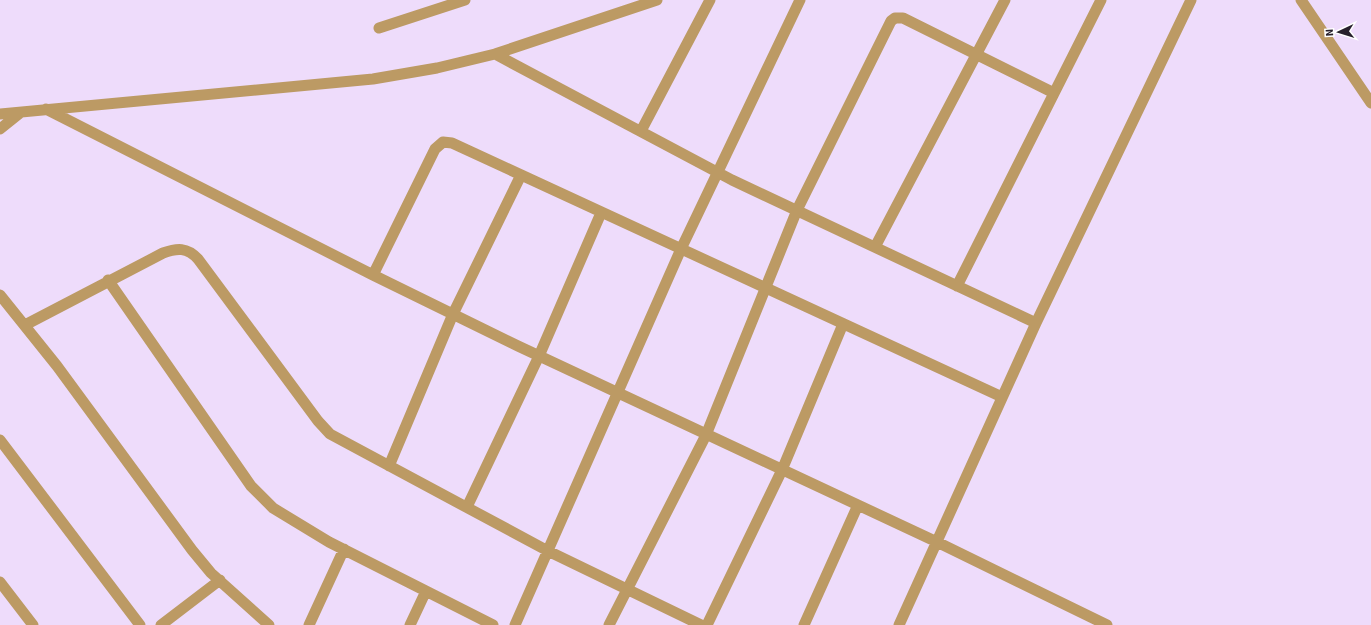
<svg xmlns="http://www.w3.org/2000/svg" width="1371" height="625" viewBox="0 0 1371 625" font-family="'Source Sans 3',sans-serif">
	<rect width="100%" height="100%" fill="#eedcfb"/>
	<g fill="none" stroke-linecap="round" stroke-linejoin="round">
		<path stroke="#bc9a64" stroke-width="11" d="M1301 0 1371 103
			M379 28 465 0
			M495 54 732 180 1036 323
			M46 109 373 275 518 346 937 542 1107 625
			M0 114 373 79 437 68 495 54 657 0
			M0 129 20 113
			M641 131 710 0
			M875 247 1005 0
			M373 275 435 149 443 142 452 143 1002 397
			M108 280 251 486 273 508 329 542 493 625
			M957 286 1101 0
			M0 295 57 366 192 550 211 573 269 625
			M25 325 163 253C177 248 187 247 198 259L318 421 330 434 548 551 701 625
			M0 440 140 625
			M389 466 453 314 521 175
			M467 507 539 356 601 213
			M0 582 33 625
			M161 625 220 580
			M309 625 344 549
			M410 625 426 591
			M515 625 681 249 800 0
			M609 625 706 435 797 210 891 21 895 18H903L1054 93
			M707 625 782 470 843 324
			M804 625 858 505
			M899 625 1036 323 1191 0"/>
	</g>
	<g transform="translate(1339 32) rotate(266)" stroke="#ffffff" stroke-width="3" paint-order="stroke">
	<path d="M0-3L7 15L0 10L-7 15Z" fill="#27202c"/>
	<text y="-6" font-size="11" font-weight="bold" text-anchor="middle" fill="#27202c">N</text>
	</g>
</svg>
